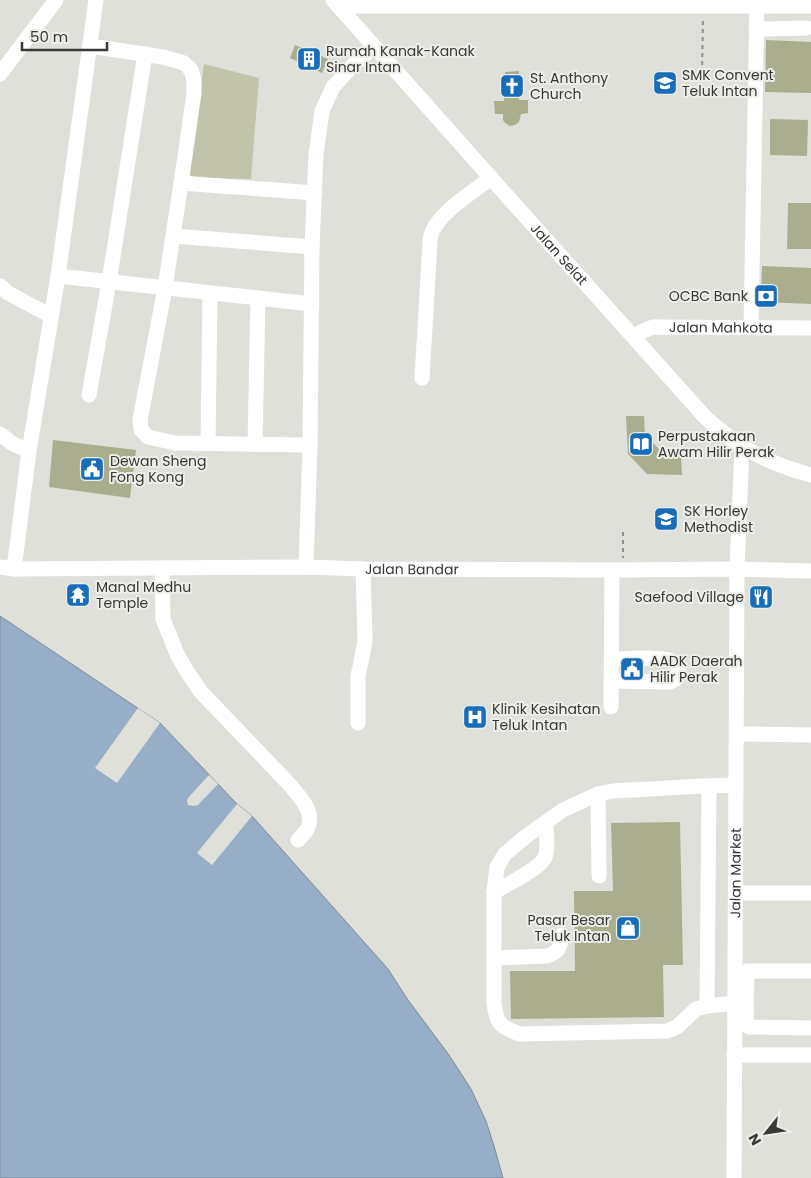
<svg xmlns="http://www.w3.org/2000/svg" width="811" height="1178" viewBox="0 0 811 1178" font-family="Poppins,sans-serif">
	<rect width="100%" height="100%" fill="#e0e0da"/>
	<path fill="#c1c4ab" d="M204 64 259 78 251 179 192 178 189 173Z"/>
	<path fill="#98aec7" stroke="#7b8b9c" d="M0 616 160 723 237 804 252 816 388 969 408 1000 449 1055 471 1089 486 1121 494 1146 503 1178H0Z"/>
	<path fill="#e0e0da" d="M138 708 160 723 117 783 95 768Z
		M209 775 218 784 198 805 194 806 188 805 187 801 188 798Z
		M237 804 252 816 212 865 197 853Z"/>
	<path fill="#aaae8e" d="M766 40 811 42V93L765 92Z
		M295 45 328 59 322 73 290 58Z
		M519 71V100H528V113L521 114 519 122 515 125 510 126 505 123 503 120V114H495L494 101H504L505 72Z
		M770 119 808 120 807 156 770 155Z
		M788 203H811V249H787Z
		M762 266 811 268V304L761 302Z
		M626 416H644L645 435 662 452 681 454 682 475 647 474 628 454Z
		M53 440 136 450 130 498 49 487Z
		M680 822 683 965H663L664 1017 511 1019 510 971H575L574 891H613L611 823Z"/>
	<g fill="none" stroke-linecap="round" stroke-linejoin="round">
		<path stroke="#91918d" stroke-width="2" stroke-dasharray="4 4" stroke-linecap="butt" d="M702 73 703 19
			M623 532V558"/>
		<g stroke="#fff" stroke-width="15">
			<path id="s1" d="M333 0 491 178 705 417C739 448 767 463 811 475"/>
			<path d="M338 6H811"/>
			<path d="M756 29 807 28"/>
			<path d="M90 46 163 57 184 63 191 70 194 80V93L184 163 165 288 140 420 141 430 148 437 175 443 310 445"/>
			<path d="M0 74 56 0"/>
			<path d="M181 183 315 193"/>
			<path d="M173 236 312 247"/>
			<path d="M58 276 312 304"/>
			<path d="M0 286 8 293 51 316"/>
			<path d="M751 327 757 0"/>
			<path id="s2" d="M634 336 643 331 653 327 811 328"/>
			<path d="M422 378 430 243C430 239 431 235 432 232 441 211 473 192 491 178"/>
			<path d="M89 395 109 282 145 54"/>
			<path d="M0 434 13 444 29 451"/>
			<path d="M208 444 210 293"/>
			<path d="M255 444 258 298"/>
			<path id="s3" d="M0 567 14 569 306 567 363 569 612 570 737 569 811 571"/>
			<path d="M306 567 310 445 312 247 316 154 322 111 333 87 354 64 374 47"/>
			<path d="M162 568 163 619 177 654 186 670 201 692 290 785C299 796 315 812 308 827 307 832 301 836 298 840"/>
			<path d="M14 569 29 451 58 276 96 0"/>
			<path d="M611 681 670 682C675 680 678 679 679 674 680 669 677 663 672 661 661 656 625 659 612 659"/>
			<path d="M611 707 612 570"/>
			<path d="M358 723V676L363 652 365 640 363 569"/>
			<path d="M737 734 811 735"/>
			<path d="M598 794 599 876"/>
			<path d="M494 892C506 885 540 869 545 857 549 847 546 832 546 822"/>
			<path d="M736 893H811"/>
			<path d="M494 958 547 956C560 951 560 948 562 935"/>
			<path d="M811 971H747L746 1024 747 1026 749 1027 811 1028"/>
			<path d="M735 1003 707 1006 696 1009 677 1027 667 1031 519 1034C499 1025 497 1025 494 1003V892L497 867 505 854 525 837 563 810 598 794 613 791 703 786 736 785"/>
			<path d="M707 1006 709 786"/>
			<path d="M734 1055H811"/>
			<path id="s4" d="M734 1178 737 569 742 446"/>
		</g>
	</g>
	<defs>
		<symbol id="building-square" viewBox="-11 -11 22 22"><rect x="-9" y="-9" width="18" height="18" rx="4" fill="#186dbb" stroke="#edeee8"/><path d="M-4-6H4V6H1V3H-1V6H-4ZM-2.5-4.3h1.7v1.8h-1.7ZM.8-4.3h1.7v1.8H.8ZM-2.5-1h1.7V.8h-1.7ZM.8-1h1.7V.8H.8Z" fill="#fff"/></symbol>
		<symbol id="school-square" viewBox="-11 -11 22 22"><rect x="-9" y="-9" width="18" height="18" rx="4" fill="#186dbb" stroke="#edeee8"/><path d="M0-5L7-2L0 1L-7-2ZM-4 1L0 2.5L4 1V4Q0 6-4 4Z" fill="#fff"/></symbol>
		<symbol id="church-square" viewBox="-11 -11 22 22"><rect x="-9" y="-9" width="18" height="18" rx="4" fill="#186dbb" stroke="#edeee8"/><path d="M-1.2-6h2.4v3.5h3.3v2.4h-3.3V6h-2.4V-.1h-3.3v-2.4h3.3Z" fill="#fff"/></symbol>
		<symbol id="bank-square" viewBox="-11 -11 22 22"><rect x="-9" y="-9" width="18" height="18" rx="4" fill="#186dbb" stroke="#edeee8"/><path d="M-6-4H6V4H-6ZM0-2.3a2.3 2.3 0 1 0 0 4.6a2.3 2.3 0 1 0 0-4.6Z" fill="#fff"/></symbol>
		<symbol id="library-square" viewBox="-11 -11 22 22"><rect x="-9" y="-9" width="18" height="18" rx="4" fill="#186dbb" stroke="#edeee8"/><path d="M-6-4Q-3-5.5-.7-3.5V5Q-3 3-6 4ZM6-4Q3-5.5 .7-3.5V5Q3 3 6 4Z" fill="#fff"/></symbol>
		<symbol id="civic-square" viewBox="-11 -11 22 22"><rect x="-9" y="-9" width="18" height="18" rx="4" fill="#186dbb" stroke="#edeee8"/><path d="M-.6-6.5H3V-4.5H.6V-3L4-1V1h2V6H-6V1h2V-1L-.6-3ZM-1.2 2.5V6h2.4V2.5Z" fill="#fff"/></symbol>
		<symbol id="temple-square" viewBox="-11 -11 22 22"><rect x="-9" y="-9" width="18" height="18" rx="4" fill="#186dbb" stroke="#edeee8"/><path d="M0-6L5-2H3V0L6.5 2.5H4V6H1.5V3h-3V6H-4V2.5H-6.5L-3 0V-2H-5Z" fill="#fff"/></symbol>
		<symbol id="restaurant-square" viewBox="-11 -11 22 22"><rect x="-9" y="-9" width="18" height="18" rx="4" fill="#186dbb" stroke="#edeee8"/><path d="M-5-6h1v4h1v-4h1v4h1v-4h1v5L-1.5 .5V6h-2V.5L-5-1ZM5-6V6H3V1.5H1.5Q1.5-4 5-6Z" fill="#fff"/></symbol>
		<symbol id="hospital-square" viewBox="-11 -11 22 22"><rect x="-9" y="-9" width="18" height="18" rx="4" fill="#186dbb" stroke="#edeee8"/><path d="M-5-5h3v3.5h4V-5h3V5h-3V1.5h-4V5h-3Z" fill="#fff"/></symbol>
		<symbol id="shop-square" viewBox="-11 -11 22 22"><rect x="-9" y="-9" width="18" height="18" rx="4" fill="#186dbb" stroke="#edeee8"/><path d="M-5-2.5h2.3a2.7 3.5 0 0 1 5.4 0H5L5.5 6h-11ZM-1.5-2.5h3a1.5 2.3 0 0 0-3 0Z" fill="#fff"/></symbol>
	</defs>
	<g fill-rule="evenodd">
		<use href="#building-square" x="295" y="45" width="28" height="28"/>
		<use href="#school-square" x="651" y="69" width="28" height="28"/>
		<use href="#church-square" x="498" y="72" width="28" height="28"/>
		<use href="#bank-square" x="752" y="282" width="28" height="28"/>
		<use href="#library-square" x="627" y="430" width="28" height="28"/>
		<use href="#civic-square" x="78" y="455" width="28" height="28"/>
		<use href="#school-square" x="652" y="505" width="28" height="28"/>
		<use href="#temple-square" x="64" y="581" width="28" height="28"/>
		<use href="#restaurant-square" x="747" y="583" width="28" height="28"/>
		<use href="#civic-square" x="618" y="655" width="28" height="28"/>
		<use href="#hospital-square" x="461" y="703" width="28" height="28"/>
		<use href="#shop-square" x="614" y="914" width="28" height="28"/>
	</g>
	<g text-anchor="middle" stroke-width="4" stroke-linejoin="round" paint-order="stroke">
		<g font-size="14" fill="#383836" stroke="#edeee8" text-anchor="start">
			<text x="326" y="56">Rumah Kanak-Kanak<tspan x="326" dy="16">Sinar Intan</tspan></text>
			<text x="682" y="80">SMK Convent<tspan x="682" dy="16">Teluk Intan</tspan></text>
			<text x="530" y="83">St. Anthony<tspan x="530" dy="16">Church</tspan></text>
			<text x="748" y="301" text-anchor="end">OCBC Bank</text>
			<text x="658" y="441">Perpustakaan<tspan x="658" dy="16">Awam Hilir Perak</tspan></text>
			<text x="110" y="466">Dewan Sheng<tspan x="110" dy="16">Fong Kong</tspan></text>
			<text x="684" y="516">SK Horley<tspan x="684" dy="16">Methodist</tspan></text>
			<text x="96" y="592">Manal Medhu<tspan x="96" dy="16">Temple</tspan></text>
			<text x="744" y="602" text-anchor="end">Saefood Village</text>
			<text x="650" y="666">AADK Daerah<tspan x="650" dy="16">Hilir Perak</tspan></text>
			<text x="492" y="714">Klinik Kesihatan<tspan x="492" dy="16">Teluk Intan</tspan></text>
			<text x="610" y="925" text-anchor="end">Pasar Besar<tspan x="610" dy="16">Teluk Intan</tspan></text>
		</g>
		<g font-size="14" fill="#383836" stroke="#edeee8">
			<text dy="5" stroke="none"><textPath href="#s1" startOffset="340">Jalan Selat</textPath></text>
			<text dy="5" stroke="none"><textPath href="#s2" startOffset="89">Jalan Mahkota</textPath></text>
			<text dy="5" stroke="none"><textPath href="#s3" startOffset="412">Jalan Bandar</textPath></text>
			<text dy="5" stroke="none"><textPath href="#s4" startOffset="305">Jalan Market</textPath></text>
		</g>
	</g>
	<g transform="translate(766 1133) rotate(240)" stroke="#edeee8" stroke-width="4" paint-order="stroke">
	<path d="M0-4L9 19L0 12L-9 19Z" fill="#383836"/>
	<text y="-8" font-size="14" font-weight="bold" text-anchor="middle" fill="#383836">N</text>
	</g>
	<path d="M22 42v8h85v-8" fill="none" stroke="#383836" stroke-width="2.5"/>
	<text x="30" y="42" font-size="15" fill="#383836" stroke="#edeee8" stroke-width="4" paint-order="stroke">50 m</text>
</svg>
